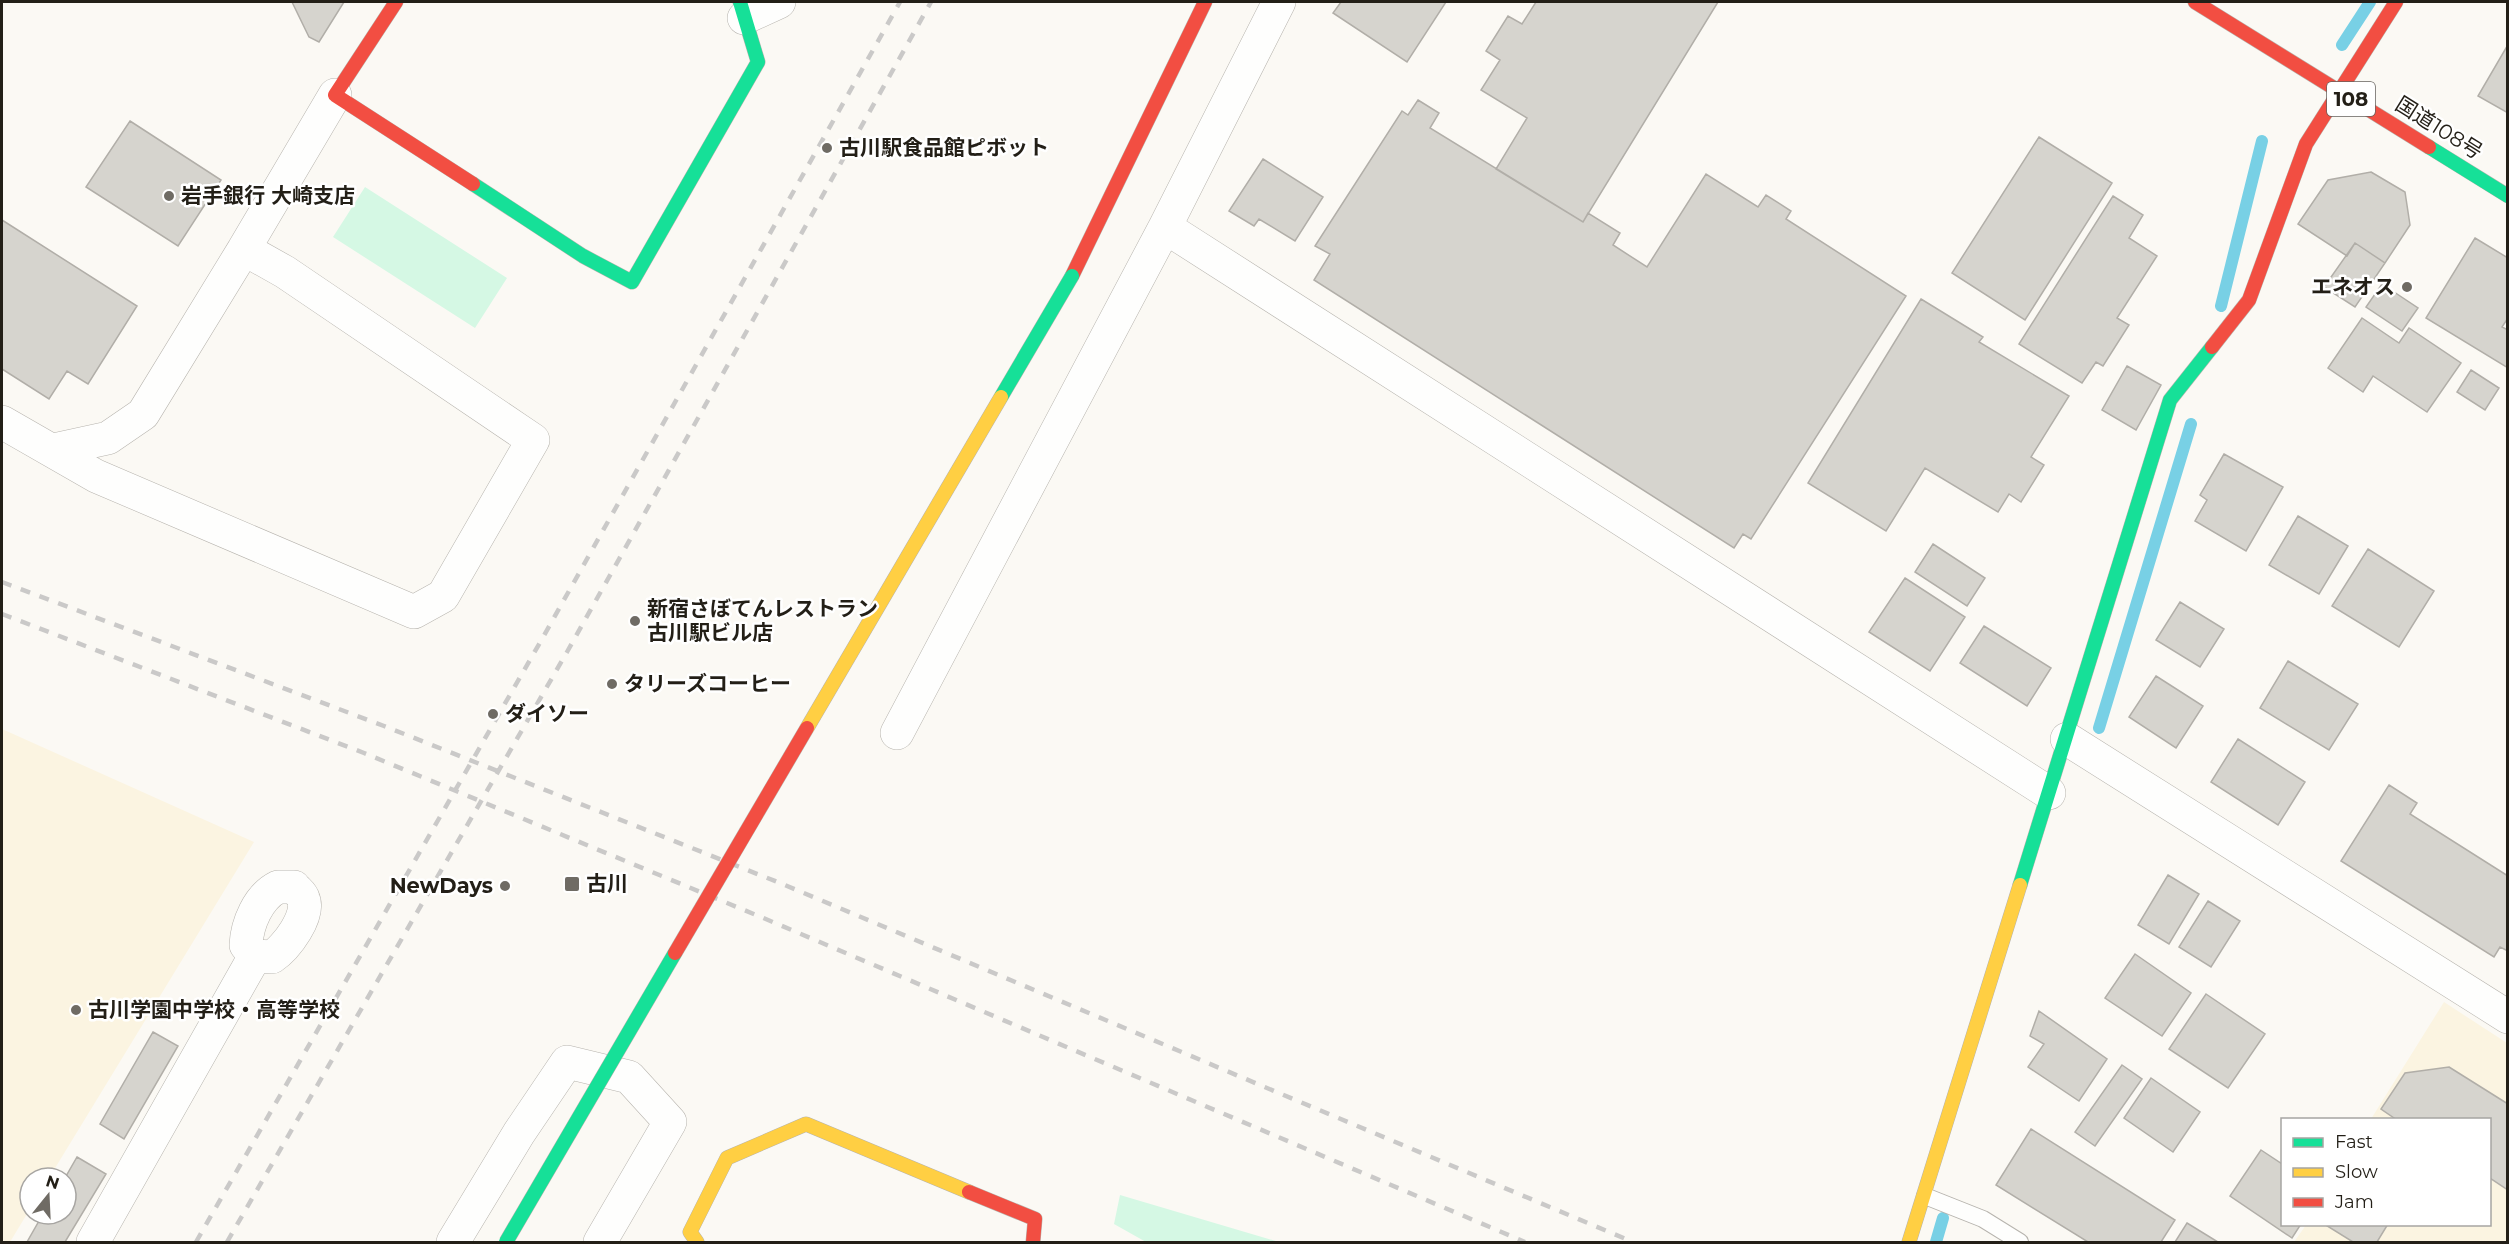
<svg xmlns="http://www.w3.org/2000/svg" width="2509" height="1244" viewBox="0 0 2509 1244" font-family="Montserrat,'Noto Sans JP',sans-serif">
	<rect width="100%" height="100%" fill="#fbf9f4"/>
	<path fill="#fbf4e1" d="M2 729 254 842 49 1178H30V1209L10 1242H2Z
		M2444 1002 2507 1043V1242H2294L2306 1225 2490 1224V1120L2371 1119Z"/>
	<path fill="#d5f8e4" d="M365 187 507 278 475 328 333 237Z
		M1120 1195 1279 1242H1146L1114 1224Z"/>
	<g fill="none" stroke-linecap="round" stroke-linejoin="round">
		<path stroke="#78d0e5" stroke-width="12" d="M2342 45 2370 2
			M2221 306 2262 141
			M2099 728 2191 424
			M1936 1242 1943 1218"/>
	</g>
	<path fill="#d6d4ce" stroke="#b1aea8" stroke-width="1.5" d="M292 2H344L319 42 309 37Z
		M1341 2H1446L1407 62 1333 13Z
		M1536 2H1718L1583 222 1496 169 1527 118 1481 90 1500 60 1486 51 1508 16 1522 24Z
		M2506 48 2508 50V113L2478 96Z
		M1418 100 1439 113 1430 128 1583 222 1588 213 1620 233 1613 245 1647 267 1706 174 1758 207 1766 195 1791 211 1786 219 1906 296 1751 539 1743 534 1734 548 1314 280 1330 254 1315 246 1402 111 1408 115Z
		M130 121 221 180 178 246 86 187Z
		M2039 137 2112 183 2025 320 1952 273Z
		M1263 159 1323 197 1295 241 1259 219 1254 226 1229 211Z
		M2371 172 2405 192 2410 225 2385 263 2355 243 2347 256 2298 224 2328 180Z
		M2113 196 2143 215 2129 238 2157 256 2117 318 2129 325 2103 366 2096 362 2082 383 2019 344Z
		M2 220 137 306 88 384 67 371 49 399 2 369Z
		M2475 238 2508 258V318L2502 327 2508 330V368L2426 318Z
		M2355 243 2385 263 2355 307 2324 287Z
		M2382 284 2418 308 2402 331 2366 307Z
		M1921 299 1983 337 1979 342 2069 396 2031 457 2044 465 2021 502 2009 494 1998 512 1925 468 1886 531 1808 483Z
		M2362 318 2399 343 2409 328 2461 363 2427 412 2373 376 2363 392 2328 368Z
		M2127 366 2161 385 2136 430 2102 410Z
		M2471 370 2499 388 2485 410 2457 392Z
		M2224 454 2283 487 2246 551 2195 521 2207 500 2200 495Z
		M2298 516 2348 546 2319 594 2269 565Z
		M1933 544 1985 578 1967 606 1915 572Z
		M2368 549 2434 591 2399 647 2332 606Z
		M1905 578 1965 617 1930 671 1869 632Z
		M2180 602 2224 629 2200 667 2156 640Z
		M1984 626 2051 668 2027 706 1960 663Z
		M2288 661 2358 704 2329 750 2260 708Z
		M2156 676 2203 706 2176 748 2129 717Z
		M2238 739 2305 782 2278 825 2211 782Z
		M2389 785 2417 803 2410 814 2508 876V951L2500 947 2494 957 2341 861Z
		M2168 875 2199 894 2169 944 2138 925Z
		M2208 901 2240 921 2211 967 2179 947Z
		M2135 954 2191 993 2162 1036 2105 998Z
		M2206 994 2265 1034 2228 1088 2169 1049Z
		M2039 1011 2107 1059 2079 1101 2028 1067 2044 1044 2030 1036Z
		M153 1032 178 1046 124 1139 100 1124Z
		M2122 1065 2142 1079 2095 1146 2075 1132Z
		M2449 1067 2508 1104V1190L2490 1178V1120H2397L2381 1109 2405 1073Z
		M2151 1078 2200 1112 2173 1152 2124 1118Z
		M2031 1129 2175 1220 2161 1242H2088L1996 1185Z
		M2261 1150 2282 1164V1224H2301L2292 1238 2230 1196Z
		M77 1157 106 1174 65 1242H27L43 1214H66L65 1178Z
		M2187 1223 2218 1242H2175Z
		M2324 1224H2388L2377 1242H2353Z"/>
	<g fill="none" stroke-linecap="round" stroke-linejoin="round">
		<defs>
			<path id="lane" d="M1925 1196 1983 1219 2020 1242"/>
			<path id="street" d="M744 18 779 2
				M1165 227 2049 793
				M244 249 335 95
				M2 422 96 476 414 612 443 596 533 440 285 272 244 249 143 414 108 438 53 450
				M897 733 1165 227 1279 2
				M2067 739 2508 1017
				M278 887H294C296 890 302 894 303 898 311 915 286 948 272 957L255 956 246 945C247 924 258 897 278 887Z
				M93 1242 255 956
				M453 1242 519 1133 567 1062 629 1077 670 1122 600 1242"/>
			<path id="fast" d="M2429 147 2508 196
				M473 184 583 256 632 282 758 62 740 2
				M2020 885 2170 400 2212 347"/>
			<path id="slow" d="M697 1242 690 1232 727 1158 806 1124 969 1192
				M1909 1242 2020 885"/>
			<path id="jam" d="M396 2 335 95 473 184
				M2195 2 2429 147
				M1072 276 1205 2
				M2212 347 2249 300 2306 144 2396 2
				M969 1192 1035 1219 1033 1242"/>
		</defs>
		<use href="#lane" stroke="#b7b4ae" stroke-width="18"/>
		<use href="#street" stroke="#b7b4ae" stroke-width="34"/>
		<use href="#fast" stroke="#b7b4ae" stroke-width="15"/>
		<use href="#slow" stroke="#b7b4ae" stroke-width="15"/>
		<use href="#jam" stroke="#b7b4ae" stroke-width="15"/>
		<use href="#lane" stroke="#fefefd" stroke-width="16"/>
		<use href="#street" stroke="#fefefd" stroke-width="33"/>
		<use href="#fast" stroke="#16e098" stroke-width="14"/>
		<use href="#slow" stroke="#ffcf43" stroke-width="14"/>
		<use href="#jam" stroke="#f24e42" stroke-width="14"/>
		<path stroke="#cac9c8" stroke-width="4.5" stroke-dasharray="10 10" stroke-linecap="butt" d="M2 582 384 726 780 883 1633 1242
			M2 614 364 753 761 917 1525 1242
			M196 1242 542 639 900 2
			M227 1242 567 652 931 2"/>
		<defs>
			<path id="fast-bridge" d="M1001 397 1072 276
				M506 1242 675 953"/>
			<path id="slow-bridge" d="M807 728 1001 397"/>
			<path id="jam-bridge" d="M675 953 807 728"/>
		</defs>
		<use href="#fast-bridge" stroke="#b7b4ae" stroke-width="15" stroke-linecap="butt"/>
		<use href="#slow-bridge" stroke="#b7b4ae" stroke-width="15" stroke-linecap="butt"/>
		<use href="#jam-bridge" stroke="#b7b4ae" stroke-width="15" stroke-linecap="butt"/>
		<use href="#fast-bridge" stroke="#16e098" stroke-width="14"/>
		<use href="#slow-bridge" stroke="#ffcf43" stroke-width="14"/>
		<use href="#jam-bridge" stroke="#f24e42" stroke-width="14"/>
	</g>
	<g fill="#6f6b64" stroke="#fff" stroke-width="2">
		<circle cx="827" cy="148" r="6"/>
		<circle cx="169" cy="196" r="6"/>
		<circle cx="2407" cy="287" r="6"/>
		<circle cx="635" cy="621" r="6"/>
		<circle cx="612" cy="684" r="6"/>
		<circle cx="493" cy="714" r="6"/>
		<rect x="564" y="876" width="16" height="16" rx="3"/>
		<circle cx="505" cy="886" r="6"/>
		<circle cx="76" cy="1010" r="6"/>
	</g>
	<g text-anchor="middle" stroke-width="5" stroke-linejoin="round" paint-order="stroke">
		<rect fill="#fff" stroke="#65625d" stroke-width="1.5" x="2327" y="82" width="48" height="34" rx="4.5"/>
		<g font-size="20" font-weight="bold" fill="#231f17">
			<text x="2351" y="106">108</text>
		</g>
		<g font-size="21" fill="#231f17" stroke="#fff">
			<text transform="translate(2439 128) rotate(32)" y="7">国道108号</text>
		</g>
		<g font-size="21" font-weight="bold" fill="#231f17" stroke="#fff" text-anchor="start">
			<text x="839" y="155">古川駅食品館ピボット</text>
			<text x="181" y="203">岩手銀行 大崎支店</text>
			<text x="2395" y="294" text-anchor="end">エネオス</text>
			<text x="647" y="616">新宿さぼてんレストラン<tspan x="647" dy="24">古川駅ビル店</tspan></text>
			<text x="624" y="691">タリーズコーヒー</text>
			<text x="505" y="721">ダイソー</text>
			<text x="586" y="891">古川</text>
			<text x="493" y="893" text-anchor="end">NewDays</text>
			<text x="88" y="1017">古川学園中学校・高等学校</text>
		</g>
	</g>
	<rect width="2509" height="1244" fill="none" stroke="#231f17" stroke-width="6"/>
	<rect x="2281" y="1118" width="210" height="108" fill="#ffffff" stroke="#a7a5a2" stroke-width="1.5"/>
	<rect x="2293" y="1138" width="30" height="9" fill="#16e098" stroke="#a7a5a2" stroke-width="1.5"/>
	<text x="2335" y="1148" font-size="18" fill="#231f17">Fast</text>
	<rect x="2293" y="1168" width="30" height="9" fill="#ffcf43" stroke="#a7a5a2" stroke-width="1.5"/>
	<text x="2335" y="1178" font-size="18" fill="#231f17">Slow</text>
	<rect x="2293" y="1198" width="30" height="9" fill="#f24e42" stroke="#a7a5a2" stroke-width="1.5"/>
	<text x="2335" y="1208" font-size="18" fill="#231f17">Jam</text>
	<g transform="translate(48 1196) rotate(18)"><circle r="28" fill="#ffffff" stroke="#a7a5a2" stroke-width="1.5"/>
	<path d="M0-4.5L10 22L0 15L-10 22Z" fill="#6f6b64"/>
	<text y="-9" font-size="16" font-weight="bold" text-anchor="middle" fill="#231f17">N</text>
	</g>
</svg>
